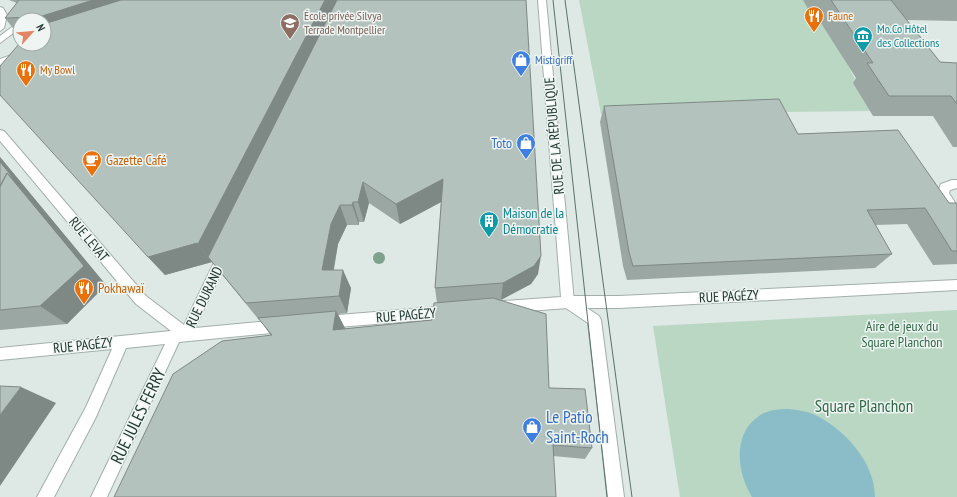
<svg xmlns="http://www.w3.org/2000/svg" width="957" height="497" viewBox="0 0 957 497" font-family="'PT Sans Narrow',sans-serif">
	<rect width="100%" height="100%" fill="#dee8e4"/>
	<path fill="#b9d7c2" d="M579 0H803C831 33 853 71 870 111L601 114Z
		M957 310V497H680L653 326Z"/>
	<path fill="#8bbdc8" d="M789 409C797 410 805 411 813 414 844 428 875 462 875 497H752C737 473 732 434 759 416 767 410 779 409 789 409Z"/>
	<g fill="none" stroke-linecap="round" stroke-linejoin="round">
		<defs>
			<path id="service" d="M952 180H957V188L950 190 949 193 957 206V220L953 218 937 193 941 184Z"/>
			<path id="pedestrian" d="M957 280V290L619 308H587L599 316 601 320 624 497H608L588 323 563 306 562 302 563 298 568 296H619Z"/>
			<path id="minor" d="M538 0H546L574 302 573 306 568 308 503 313 498 311 497 307 498 303 503 301 561 297Z
				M0 7 3 8 7 15 4 28 0 31Z
				M20 21V28L0 43V36Z
				M20 52 25 55 23 57 0 65V59Z
				M0 130 4 131 146 296 184 325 220 250 224 249 228 250 230 254 195 328 281 320 286 322 288 326 286 330 281 332 179 342 107 497H91L165 344 126 348 96 417 54 497H37L86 407 112 349 0 360V348L171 331 136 304 0 141Z
				M449 306 454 308 455 312 454 316 449 318 326 328 321 326 319 322 321 318 326 316Z"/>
		</defs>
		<use href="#service" stroke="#a2afab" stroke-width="2"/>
		<use href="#pedestrian" stroke="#a2afab" stroke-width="2"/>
		<use href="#minor" stroke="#a2afab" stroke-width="2"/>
		<use href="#service" fill="#fff" fill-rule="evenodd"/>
		<use href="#pedestrian" fill="#fff" fill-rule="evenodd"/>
		<use href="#minor" fill="#fff" fill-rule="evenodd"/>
		<path stroke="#5b716c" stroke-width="1" d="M553 0 607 497
			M565 0 632 497"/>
	</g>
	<circle fill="#7ea28e" cx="379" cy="258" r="6"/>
	<path fill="#9ba7a3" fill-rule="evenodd" d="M9 0H526L538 274 531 284 500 300 549 388 592 448 585 459 553 456 271 336 260 320H259L212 262 165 275 148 257 44 44V20H20V37L5 18 17 3ZM441 202 435 288 437 303 432 320 345 329 338 314 347 313 351 288 334 270 338 244 347 225H359V222H364L369 203 400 224Z
		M803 0H957V21L907 20 940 62 957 63V147H953L933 116H873L853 83 856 78 819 20H814Z
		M604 106 798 134 949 203H957V264L933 265 907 224 875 225 892 254 875 268 627 280 623 266 600 122Z
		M0 157 106 285 67 324 0 330Z"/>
	<path fill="#7e8884" d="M93 0H174L44 24V20H41L39 17Z
		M325 0H341L213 263 198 244Z
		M0 157 106 285 67 324 40 306 7 173 0 162Z
		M443 179 445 200 400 224 396 204Z
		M363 182 369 203 364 222 358 202Z
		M353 202 359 222V225L352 205Z
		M340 205 347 225 338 244 330 288 322 270 331 224Z
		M197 243 212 262 165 275 148 257Z
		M541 256 538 274 531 284 501 300 503 283Z
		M343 270 351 288 347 313 339 296Z
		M336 311 345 328 342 347 333 330Z
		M21 387 56 403 0 486V415Z"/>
	<path fill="#b4c2bd" stroke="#7e8884" d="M19 0H93L39 17 5 18Z
		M121 0H325L198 244 197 243 148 257 0 95V66L20 43V44H44V24Z
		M337 0H526L541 256 534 266 503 283 435 288 443 179 396 204 363 182 358 202H353L352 205H340L331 224 322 270H343L339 296 246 303 208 257Z
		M831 0H891L940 62 957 63V104L951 96H889L867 63H873Z
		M779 99 798 134 898 130 949 203H957V251H952L925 208 867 210 892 254 633 266 629 252 604 106Z
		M0 162 15 180 7 173 0 186Z
		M7 173 84 266 40 306 0 310V187Z
		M493 298 546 314 549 388 585 389 592 448 553 445 556 497H114L173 374 222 341 272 335 258 318 336 311 333 330 432 320 434 303Z
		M0 386 21 387 0 415Z"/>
	<defs>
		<symbol id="restaurant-pin" viewBox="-11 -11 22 30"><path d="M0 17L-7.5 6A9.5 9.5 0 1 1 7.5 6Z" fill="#e8710a" stroke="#eef5f2"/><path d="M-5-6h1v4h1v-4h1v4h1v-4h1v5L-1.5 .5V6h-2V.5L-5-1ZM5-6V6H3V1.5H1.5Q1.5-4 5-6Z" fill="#fff"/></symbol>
		<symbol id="university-pin" viewBox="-11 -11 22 30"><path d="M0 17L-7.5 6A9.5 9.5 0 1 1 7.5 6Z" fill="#8d6e63" stroke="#eef5f2"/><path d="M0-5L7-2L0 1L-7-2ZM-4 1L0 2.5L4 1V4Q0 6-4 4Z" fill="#fff"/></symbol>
		<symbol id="museum-pin" viewBox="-11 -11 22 30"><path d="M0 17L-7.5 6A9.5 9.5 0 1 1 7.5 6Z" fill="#0f9aa8" stroke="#eef5f2"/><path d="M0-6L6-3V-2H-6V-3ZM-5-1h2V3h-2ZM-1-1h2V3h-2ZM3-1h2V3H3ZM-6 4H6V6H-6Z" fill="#fff"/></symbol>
		<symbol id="shop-pin" viewBox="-11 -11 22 30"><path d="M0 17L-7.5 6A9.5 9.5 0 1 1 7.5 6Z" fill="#3f7fe0" stroke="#eef5f2"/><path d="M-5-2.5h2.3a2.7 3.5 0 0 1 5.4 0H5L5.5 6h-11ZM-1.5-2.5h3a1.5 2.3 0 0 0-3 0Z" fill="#fff"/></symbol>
		<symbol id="cafe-pin" viewBox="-11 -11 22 30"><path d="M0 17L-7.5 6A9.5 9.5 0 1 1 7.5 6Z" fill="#e8710a" stroke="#eef5f2"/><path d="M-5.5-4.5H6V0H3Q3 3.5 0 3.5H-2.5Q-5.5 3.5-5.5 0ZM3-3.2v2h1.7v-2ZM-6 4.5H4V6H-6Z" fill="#fff"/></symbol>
		<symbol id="building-pin" viewBox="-11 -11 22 30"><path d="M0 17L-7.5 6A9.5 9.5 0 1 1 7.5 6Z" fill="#0f9aa8" stroke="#eef5f2"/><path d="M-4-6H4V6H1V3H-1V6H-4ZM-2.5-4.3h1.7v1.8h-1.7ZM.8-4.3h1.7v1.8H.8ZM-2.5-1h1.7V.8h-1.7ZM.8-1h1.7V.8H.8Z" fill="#fff"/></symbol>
	</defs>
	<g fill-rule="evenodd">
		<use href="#restaurant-pin" x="803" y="5" width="22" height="30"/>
		<use href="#university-pin" x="279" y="12" width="22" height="30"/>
		<use href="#museum-pin" x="852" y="25" width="22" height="30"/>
		<use href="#shop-pin" x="510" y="49" width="22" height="30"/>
		<use href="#restaurant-pin" x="15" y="59" width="22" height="30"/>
		<use href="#shop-pin" x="515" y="132" width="22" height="30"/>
		<use href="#cafe-pin" x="81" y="149" width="22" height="30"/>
		<use href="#building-pin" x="478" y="210" width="22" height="30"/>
		<use href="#restaurant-pin" x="73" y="277" width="22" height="30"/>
		<use href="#shop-pin" x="521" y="416" width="22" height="30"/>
	</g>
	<g text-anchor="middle" stroke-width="3" stroke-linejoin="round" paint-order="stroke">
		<g font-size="12" fill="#785e54" stroke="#eef5f2" text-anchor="start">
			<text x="304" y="20">École privée Silvya<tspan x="304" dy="14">Terrade Montpellier</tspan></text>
		</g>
		<g font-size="12" fill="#c56008" stroke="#eef5f2" text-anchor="start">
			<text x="828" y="20">Faune</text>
			<text x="40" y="74">My Bowl</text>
		</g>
		<g font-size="12" fill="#0d838f" stroke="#eef5f2" text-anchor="start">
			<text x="877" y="33">Mo.Co Hôtel<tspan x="877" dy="14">des Collections</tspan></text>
		</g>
		<g font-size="12" fill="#366cbe" stroke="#eef5f2" text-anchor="start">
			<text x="535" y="64">Mistigriff</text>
		</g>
		<g font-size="14" fill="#213631" stroke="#eef5f2">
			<text transform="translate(554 136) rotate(-95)" y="5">RUE DE LA RÉPUBLIQUE</text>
			<text transform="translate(89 239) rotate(50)" y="5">RUE LEVAT</text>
			<text transform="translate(729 296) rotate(-3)" y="5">RUE PAGÉZY</text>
			<text transform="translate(204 297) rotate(-64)" y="5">RUE DURAND</text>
			<text transform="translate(406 315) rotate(-5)" y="5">RUE PAGÉZY</text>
			<text transform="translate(83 345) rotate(-6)" y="5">RUE PAGÉZY</text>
		</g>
		<g font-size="14" fill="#366cbe" stroke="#eef5f2" text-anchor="end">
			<text x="512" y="148">Toto</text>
		</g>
		<g font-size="14" fill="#c56008" stroke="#eef5f2" text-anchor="start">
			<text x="106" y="165">Gazette Café</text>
			<text x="98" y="293">Pokhawaï</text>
		</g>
		<g font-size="14" fill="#0d838f" stroke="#eef5f2" text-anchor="start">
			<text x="503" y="218">Maison de la<tspan x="503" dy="16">Démocratie</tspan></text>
		</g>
		<g font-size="14" fill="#306847" stroke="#eef5f2">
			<text x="902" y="331">Aire de jeux du<tspan x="902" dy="16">Square Planchon</tspan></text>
		</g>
		<g font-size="17" fill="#306847" stroke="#eef5f2">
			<text x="864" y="412">Square Planchon</text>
		</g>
		<g font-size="17" fill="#213631" stroke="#eef5f2">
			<text transform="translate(138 416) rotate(-64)" y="6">RUE JULES FERRY</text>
		</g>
		<g font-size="17" fill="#366cbe" stroke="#eef5f2" text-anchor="start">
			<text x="546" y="423">Le Patio<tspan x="546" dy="20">Saint-Roch</tspan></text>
		</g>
	</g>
	<g transform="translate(32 32) rotate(63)"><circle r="19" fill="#eef5f2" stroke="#9ca9a5"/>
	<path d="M0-3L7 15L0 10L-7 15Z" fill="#e28562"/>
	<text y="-6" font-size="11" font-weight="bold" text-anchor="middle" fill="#213631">N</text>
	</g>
</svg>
